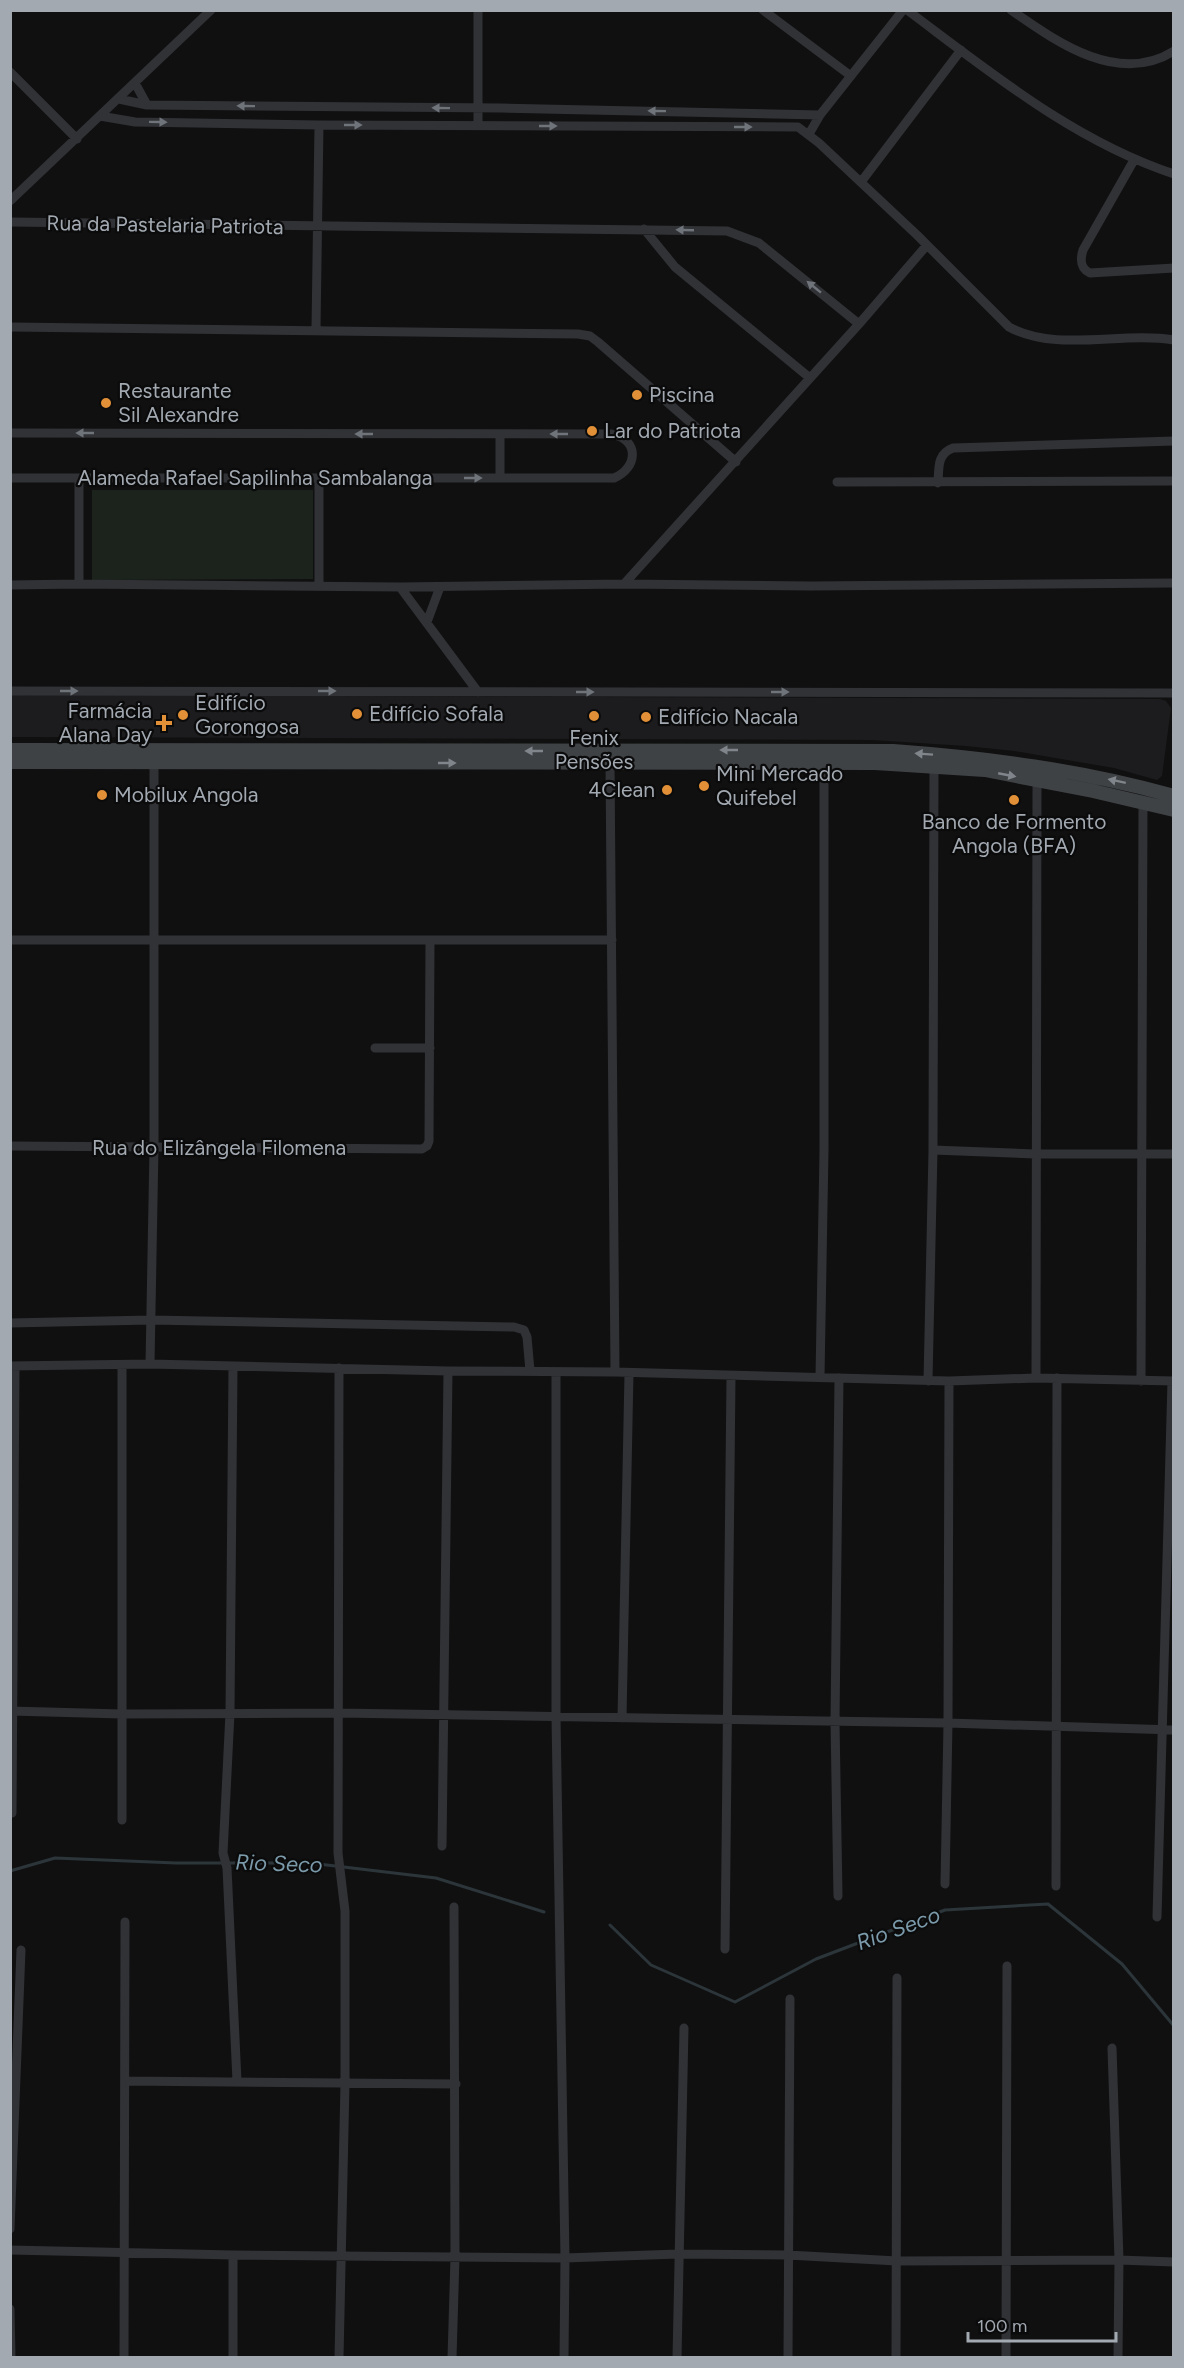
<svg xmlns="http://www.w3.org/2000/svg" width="1184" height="2368" viewBox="0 0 1184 2368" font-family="Figtree,sans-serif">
	<rect width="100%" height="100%" fill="#101011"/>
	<path fill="#1c1c1e" d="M11 695 1160 699 1166 701 1171 708 1162 776 1157 780 1114 768 1014 751 966 746 872 740 11 737Z"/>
	<path fill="#1c231d" d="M92 490H313V579L92 580Z"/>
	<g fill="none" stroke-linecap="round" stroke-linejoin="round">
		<path stroke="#2c363a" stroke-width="3" d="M10 1871 55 1858 176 1863H310L436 1878 544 1912
			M610 1925 651 1965 735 2002 816 1959 945 1910 1048 1904 1122 1964 1174 2026"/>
		<path stroke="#313236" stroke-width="9" d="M478 10V125
			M763 10 851 76
			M907 10C990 72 1074 141 1174 174
			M1011 10C1057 42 1118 86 1174 51
			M10 72 77 139
			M135 83 147 105
			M119 99 147 105 501 108 820 115
			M100 116 135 122 319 125 798 127 819 143 917 235 1009 327C1057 353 1121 331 1174 340
			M809 134 820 115 903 10
			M1134 160 1083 250C1080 260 1080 268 1090 273L1174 268
			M861 182 961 50
			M10 201 211 10
			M10 222 727 231 759 243 859 324
			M644 229 675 267 810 378
			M10 327 578 334 590 336 598 342 736 462
			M316 329 319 125
			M10 433 611 434C640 439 638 468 614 478H10
			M79 478V584
			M319 478V586
			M500 478V434
			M837 482 1174 481
			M938 483C939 467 937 454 953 448L1174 441
			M624 584 859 324 927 245
			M10 585 79 584 400 587 624 584 811 586 1174 583
			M400 587 478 692
			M427 622 440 587
			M10 691 1174 693
			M610 763 615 1372
			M10 940H612
			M375 1048H430
			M10 1146 422 1149 427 1146 429 1141 430 941
			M933 1150 1035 1154H1174
			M10 1323 151 1320 514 1327 524 1330 527 1337 530 1371
			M150 1364 154 1147V762
			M122 1365V1820
			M10 1366 150 1364 448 1371 615 1372 949 1381 1036 1378 1174 1381
			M233 1366 230 1713 223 1853 227 1868 237 2081
			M339 1368 338 1853 345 1911V2083L339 2358
			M556 1372V1717L565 2258 564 2358
			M820 1377 824 1150V763
			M1036 1378 1037 781
			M928 1381 933 1150 934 766
			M1141 1381 1143 802
			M10 1711 122 1714 339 1713 948 1723 1174 1730
			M622 1718 629 1373
			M12 1813 15 1366
			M442 1846 448 1371
			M945 1884 948 1723 949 1381
			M1056 1886 1057 1378
			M838 1896 835 1722 839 1378
			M1157 1917 1172 1381
			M725 1949 731 1377
			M1112 2048 1119 2260 1118 2358
			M125 2081 456 2084
			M10 2229 21 1950
			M10 2250 233 2255 565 2258 678 2254 788 2255 897 2261 1119 2260 1174 2262
			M10 2309 11 2358
			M124 2358 125 1922
			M233 2358V2255
			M452 2358 455 2257 454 1907
			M677 2358 684 2028
			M788 2358 790 1999
			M896 2358 897 1978
			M1006 2358 1007 1966"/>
		<path stroke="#3f4245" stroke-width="14" d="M10 750 893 751C988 758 1081 770 1174 796
			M10 762 875 763 985 770 1093 791 1174 810"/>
	</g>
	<defs><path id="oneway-solid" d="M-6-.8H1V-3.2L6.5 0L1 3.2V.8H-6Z" transform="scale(1.5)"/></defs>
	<g fill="#6f737a">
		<use href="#oneway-solid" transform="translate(246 106) rotate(-179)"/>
		<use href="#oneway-solid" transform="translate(441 108) rotate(-179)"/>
		<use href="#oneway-solid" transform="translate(657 111) rotate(-179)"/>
		<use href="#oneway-solid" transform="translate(158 122) rotate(1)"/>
		<use href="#oneway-solid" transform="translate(353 125)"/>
		<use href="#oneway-solid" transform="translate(548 126)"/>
		<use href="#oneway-solid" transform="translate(743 127)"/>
		<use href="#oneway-solid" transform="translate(685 230) rotate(-178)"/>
		<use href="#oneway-solid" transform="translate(814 287) rotate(-141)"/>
		<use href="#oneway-solid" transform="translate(85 433) rotate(-180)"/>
		<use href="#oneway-solid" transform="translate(364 434) rotate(-180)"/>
		<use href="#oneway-solid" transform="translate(559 434) rotate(-180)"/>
		<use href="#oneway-solid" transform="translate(473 478)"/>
		<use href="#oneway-solid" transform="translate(69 691)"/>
		<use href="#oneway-solid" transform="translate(327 691)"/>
		<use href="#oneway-solid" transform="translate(585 692)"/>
		<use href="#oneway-solid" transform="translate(780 692)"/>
	</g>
	<g fill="#7f858b">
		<use href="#oneway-solid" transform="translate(729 750) rotate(-180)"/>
		<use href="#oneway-solid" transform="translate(534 751) rotate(180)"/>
		<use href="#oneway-solid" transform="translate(924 754) rotate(-176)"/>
		<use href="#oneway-solid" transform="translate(447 763)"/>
		<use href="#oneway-solid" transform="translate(1007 775) rotate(11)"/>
		<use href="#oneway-solid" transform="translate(1117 781) rotate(-168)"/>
	</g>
	<g fill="#e29037" stroke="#0b0b0c" stroke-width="2">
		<circle cx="637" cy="395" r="6"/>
		<circle cx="106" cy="403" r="6"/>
		<circle cx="592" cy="431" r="6"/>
		<circle cx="357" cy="714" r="6"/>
		<circle cx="183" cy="715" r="6"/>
		<circle cx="594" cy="716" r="6"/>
		<circle cx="646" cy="717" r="6"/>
		<path d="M161 714h6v6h6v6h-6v6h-6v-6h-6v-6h6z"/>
		<circle cx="704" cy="786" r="6"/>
		<circle cx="667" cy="790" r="6"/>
		<circle cx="102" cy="795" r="6"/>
		<circle cx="1014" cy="800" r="6"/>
	</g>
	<g text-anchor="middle" stroke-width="4.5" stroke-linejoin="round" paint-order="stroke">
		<g font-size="21" fill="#a2a9b1" stroke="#0b0b0c">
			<text transform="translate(165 225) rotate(1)" y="7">Rua da Pastelaria Patriota</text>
			<text x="255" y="485">Alameda Rafael Sapilinha Sambalanga</text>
			<text x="219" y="1155">Rua do Elizângela Filomena</text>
		</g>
		<g font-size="21" fill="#a2a9b1" stroke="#0b0b0c" text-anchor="start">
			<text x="118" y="398">Restaurante<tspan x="118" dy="24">Sil Alexandre</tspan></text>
			<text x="649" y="402">Piscina</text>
			<text x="604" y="438">Lar do Patriota</text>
			<text x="195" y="710">Edifício<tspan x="195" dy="24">Gorongosa</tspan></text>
			<text x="152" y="718" text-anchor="end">Farmácia<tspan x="152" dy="24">Alana Day</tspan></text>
			<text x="369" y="721">Edifício Sofala</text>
			<text x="658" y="724">Edifício Nacala</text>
			<text x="594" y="745" text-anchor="middle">Fenix<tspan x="594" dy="24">Pensões</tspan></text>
			<text x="716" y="781">Mini Mercado<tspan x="716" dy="24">Quifebel</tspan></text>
			<text x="655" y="797" text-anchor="end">4Clean</text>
			<text x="114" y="802">Mobilux Angola</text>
			<text x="1014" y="829" text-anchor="middle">Banco de Formento<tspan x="1014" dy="24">Angola (BFA)</tspan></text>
		</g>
		<g font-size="22" font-style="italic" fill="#7b9aaa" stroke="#0b0b0c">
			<text transform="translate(279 1863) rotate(2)" y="8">Rio Seco</text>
			<text transform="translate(898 1928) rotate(-20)" y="8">Rio Seco</text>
		</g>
	</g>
	<rect width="1184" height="2368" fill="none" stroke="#a2a9b1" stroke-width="24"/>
	<path d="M968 2332v9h148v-9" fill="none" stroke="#a2a9b1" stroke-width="3"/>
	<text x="977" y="2332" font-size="18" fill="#a2a9b1" stroke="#0b0b0c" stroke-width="4.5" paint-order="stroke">100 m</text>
</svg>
